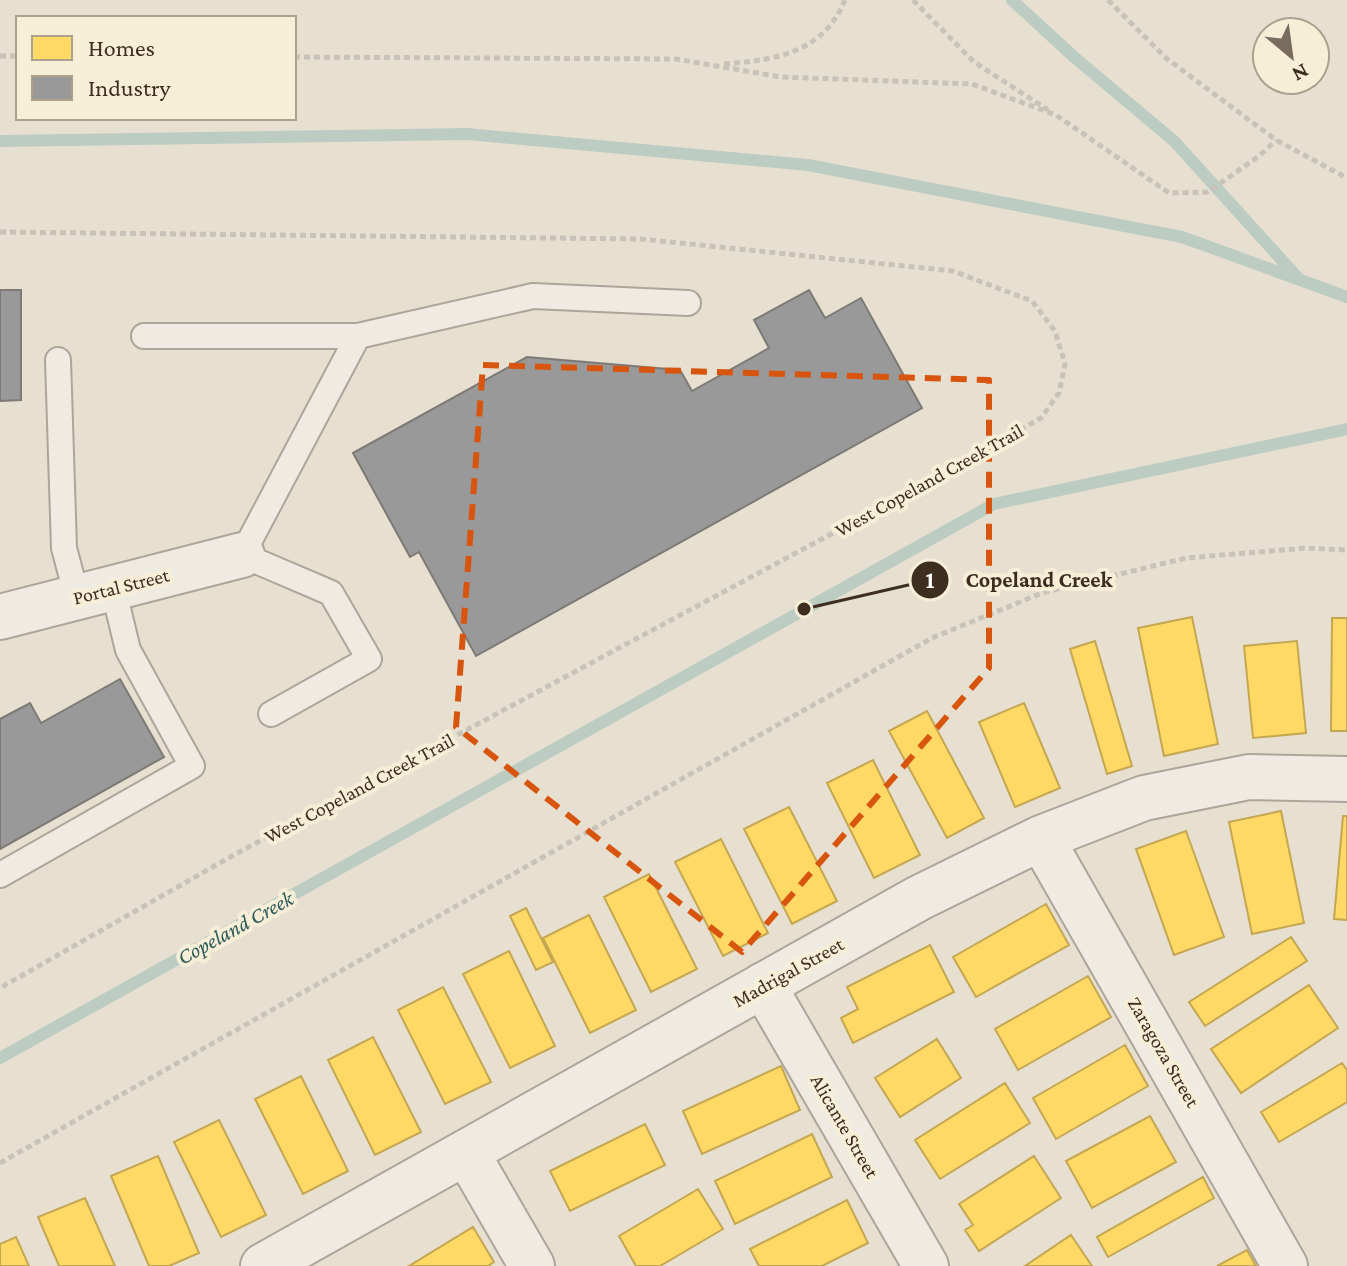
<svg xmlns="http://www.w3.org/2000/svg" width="1347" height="1266" viewBox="0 0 1347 1266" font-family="'Crimson Pro',serif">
	<rect width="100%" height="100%" fill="#e7e0d1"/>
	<path fill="#ffd966" stroke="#c5a651" stroke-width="2" d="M1192 617 1218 744 1164 756 1138 628Z
		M1332 618H1347V731H1331Z
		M1095 641 1132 766 1107 774 1070 649Z
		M1297 641 1306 733 1253 738 1244 646Z
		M1024 703 1060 788 1015 807 979 722Z
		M927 711 984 818 947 838 889 731Z
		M873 760 920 855 874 878 827 783Z
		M789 807 837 901 792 924 744 829Z
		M1281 811 1304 923 1252 934 1229 822Z
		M1343 816H1347V920L1334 919Z
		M1186 831 1224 937 1174 955 1136 849Z
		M721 839 768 933 723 956 675 862Z
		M649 874 697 969 651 992 604 897Z
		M1046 904 1069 945 976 997 953 957Z
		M526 908 553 962 536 970 510 916Z
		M589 915 636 1010 590 1033 543 938Z
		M1291 937 1307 961 1205 1026 1189 1002Z
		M930 945 954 992 853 1043 841 1018 858 1009 847 987Z
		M509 951 555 1046 510 1068 463 974Z
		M1088 976 1111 1017 1018 1070 995 1029Z
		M1309 985 1338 1028 1241 1093 1211 1049Z
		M443 987 491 1082 445 1104 398 1010Z
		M373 1037 421 1132 375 1155 328 1060Z
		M937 1039 961 1078 900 1117 875 1078Z
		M1125 1045 1148 1086 1056 1139 1033 1098Z
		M1342 1063 1347 1070V1102L1279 1142 1261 1112Z
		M781 1066 800 1110 702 1154 683 1111Z
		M301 1076 348 1171 303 1194 255 1099Z
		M1005 1083 1030 1123 940 1179 915 1140Z
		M1150 1116 1176 1162 1092 1208 1066 1161Z
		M219 1120 266 1215 221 1237 174 1142Z
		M645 1124 665 1165 570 1211 550 1171Z
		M812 1134 832 1177 735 1224 715 1181Z
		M158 1156 199 1253 169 1266H149L111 1176Z
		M1034 1156 1061 1198 979 1251 965 1230 973 1225 959 1204Z
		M1203 1177 1214 1198 1108 1257 1097 1237Z
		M698 1189 723 1229 660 1266H636L619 1236Z
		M85 1198 115 1266H59L38 1217Z
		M847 1200 868 1243 822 1266H759L750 1249Z
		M473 1227 494 1262 488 1266H409Z
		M1071 1235 1092 1266H1025Z
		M16 1237 29 1266H0V1244Z
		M1247 1250 1256 1266H1217Z"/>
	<path fill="#999" stroke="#7d7975" stroke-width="2" d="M0 290H21V400L0 401Z
		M809 290 825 318 861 298 922 408 476 656 419 552 410 557 353 453 527 357 680 370 692 391 769 348 754 320Z
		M120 679 164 757 0 849V719L30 703 41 723Z"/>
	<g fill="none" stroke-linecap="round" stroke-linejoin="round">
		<path stroke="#bcccc2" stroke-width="12" d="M1012 0 1074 57 1174 141 1299 279
			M0 141 467 134 808 165 1182 237 1347 297
			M0 1058 994 504 1347 429"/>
		<defs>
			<path id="service" d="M144 336H358
				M58 360 64 548 77 597
				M271 714 369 659 331 593 242 555 358 336 533 296 688 303
				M0 875 192 766 128 650 113 588"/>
			<path id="minor" d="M0 617 242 555
				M1041 838 1285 1266
				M763 985 926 1266
				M466 1152 532 1266
				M263 1266 919 898 1041 838 1144 798 1249 777 1347 779"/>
		</defs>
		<use href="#service" stroke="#ada599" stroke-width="28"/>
		<use href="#minor" stroke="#ada599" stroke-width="48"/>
		<path stroke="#c8c2b9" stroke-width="5" stroke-dasharray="6 4" stroke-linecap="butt" d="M913 0 974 62 1048 110
			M1108 0 1166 58 1276 140 1347 178
			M0 56H18
			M294 57 676 59 781 77 972 84 1056 115 1169 193 1208 192 1259 156 1276 140
			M724 64C776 60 823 53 845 0
			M0 232 641 239 953 271 1032 301 1055 331 1065 364 1059 393 1041 418 954 468 232 856 0 988
			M0 1163 932 638 1042 593 1186 558 1306 548 1347 550"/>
		<use href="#service" stroke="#efebe3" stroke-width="24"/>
		<use href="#minor" stroke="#efebe3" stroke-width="44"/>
	</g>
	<path fill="none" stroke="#d7550e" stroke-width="6" stroke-dasharray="16 10" stroke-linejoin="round" d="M483 365 989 380V668L742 952 456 727Z"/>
	<g text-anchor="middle" stroke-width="8" stroke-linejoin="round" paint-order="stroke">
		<g font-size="20" fill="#3d2e20" stroke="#f7eed8">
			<text transform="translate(929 480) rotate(-29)" y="7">West Copeland Creek Trail</text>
			<text transform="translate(121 586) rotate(-14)" y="7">Portal Street</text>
			<text transform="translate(359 788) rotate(-28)" y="7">West Copeland Creek Trail</text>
			<text transform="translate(788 972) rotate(-29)" y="7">Madrigal Street</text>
			<text transform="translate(1164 1052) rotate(60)" y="7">Zaragoza Street</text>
			<text transform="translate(845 1126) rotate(60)" y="7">Alicante Street</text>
		</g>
		<g font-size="22" font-style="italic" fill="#2f5d5a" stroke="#f7eed8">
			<text transform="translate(235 927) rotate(-29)" y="8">Copeland Creek</text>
		</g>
	</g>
	<path fill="none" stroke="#3d2e20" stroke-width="3" d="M804 609L930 580"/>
	<g fill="#3d2e20" stroke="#f7eed8" stroke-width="3">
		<circle cx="804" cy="609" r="8"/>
		<circle cx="930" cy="580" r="20"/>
	</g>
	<g font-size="24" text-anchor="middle" font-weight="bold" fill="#fff">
		<text x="930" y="588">1</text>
	</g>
	<g font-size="22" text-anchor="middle" font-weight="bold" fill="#3d2e20" stroke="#f7eed8" stroke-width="8" stroke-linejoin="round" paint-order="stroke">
		<text x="1039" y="587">Copeland Creek</text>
	</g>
	<rect x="16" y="16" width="280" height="104" fill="#f7eed8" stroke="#ada18e" stroke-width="2"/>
	<rect x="32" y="36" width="40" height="24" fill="#ffd966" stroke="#ada18e" stroke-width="2"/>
	<text x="88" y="56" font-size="24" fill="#3d2e20">Homes</text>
	<rect x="32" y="76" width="40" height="24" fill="#999999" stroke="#ada18e" stroke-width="2"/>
	<text x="88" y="96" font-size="24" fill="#3d2e20">Industry</text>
	<g transform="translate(1291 56) rotate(151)"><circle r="38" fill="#f7eed8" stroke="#ada18e" stroke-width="2"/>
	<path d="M0-6L14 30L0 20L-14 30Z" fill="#786c5e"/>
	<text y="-12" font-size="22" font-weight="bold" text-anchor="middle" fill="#3d2e20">N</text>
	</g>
</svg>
